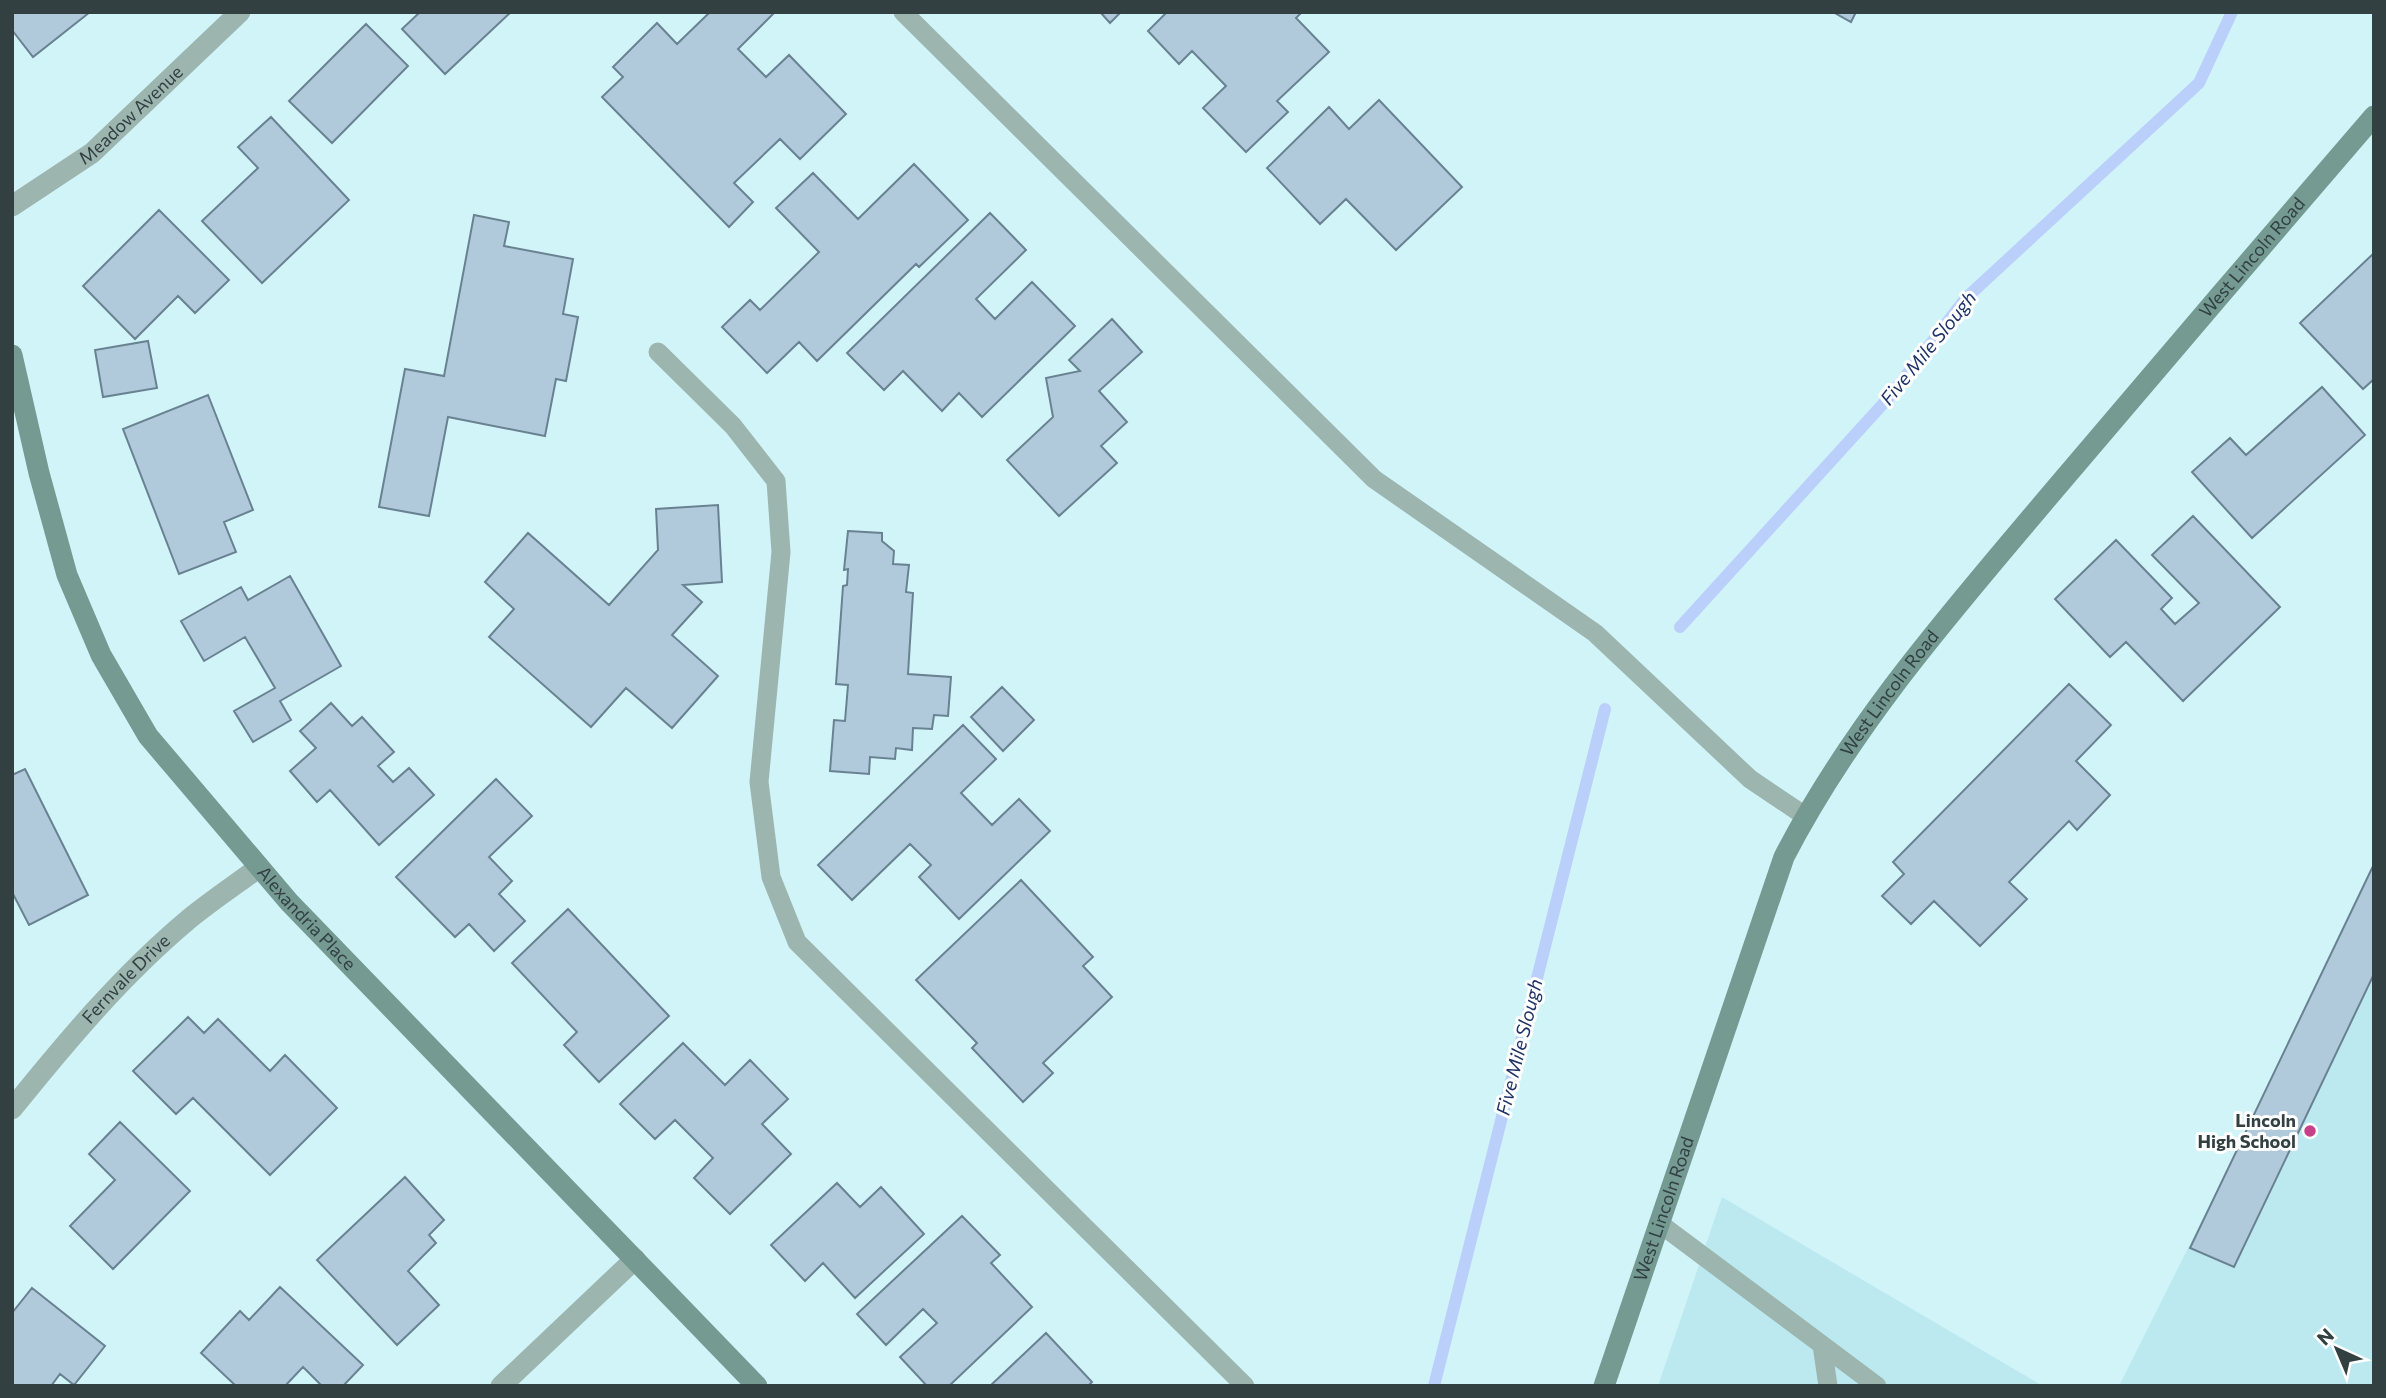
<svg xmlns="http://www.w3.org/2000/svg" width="2386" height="1398" viewBox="0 0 2386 1398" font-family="Commissioner,sans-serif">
	<rect width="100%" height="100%" fill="#d1f4f9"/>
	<path fill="#bce9f0" d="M2374 876V1386H2119Z
		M1722 1197 2043 1386H1658Z"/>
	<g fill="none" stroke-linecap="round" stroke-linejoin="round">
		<path stroke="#bbcffb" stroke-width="12" d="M1680 627 1892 394 1966 298 2199 83 2232 12
			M1434 1386 1605 709"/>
	</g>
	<path fill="#b0cadb" stroke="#698292" stroke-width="2" d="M12 12H90L33 57 12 30Z
		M420 12H511L445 74 402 29Z
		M710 12H775L738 49 766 77 789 55 846 114 800 159 780 139 734 183 753 202 729 227 602 97 623 77 613 67 657 23 677 44Z
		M1100 12H1121L1110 23Z
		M1167 12H1302L1296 18 1329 52 1277 101 1288 112 1246 152 1203 108 1226 86 1192 51 1179 64 1148 31Z
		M1833 12H1856L1851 22Z
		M366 24 408 66 332 143 289 101Z
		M1379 100 1462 187 1396 250 1346 199 1320 224 1267 168 1329 107 1349 129Z
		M271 117 349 200 262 283 202 221 258 168 238 147Z
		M914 164 968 220 919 267 916 264 817 361 799 342 767 373 722 327 750 300 760 310 819 252 776 208 813 173 858 219Z
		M159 210 229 280 195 313 178 296 135 339 83 286Z
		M990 213 1026 250 976 299 995 319 1032 282 1075 326 982 417 959 393 942 411 903 371 884 390 847 353Z
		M474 215 509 222 504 246 573 259 563 314 578 317 566 381 556 379 545 436 448 417 429 516 379 507 405 369 444 376Z
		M2374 253V379L2363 389 2300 323Z
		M1112 319 1142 352 1099 391 1127 422 1101 446 1117 463 1059 516 1007 460 1053 417 1046 378 1080 371 1069 360Z
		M148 341 157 388 103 397 95 350Z
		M2322 387 2365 435 2252 538 2192 472 2230 438 2246 455Z
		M208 395 253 510 224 522 236 552 179 574 123 429Z
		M718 505 722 582 683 585 702 602 672 635 718 676 672 728 626 688 591 727 489 637 514 609 485 582 528 533 609 605 658 550 656 509Z
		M2193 516 2280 607 2183 701 2126 642 2110 657 2055 599 2116 540 2172 598 2161 609 2175 624 2199 603 2152 555Z
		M848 531 882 533V541L894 551 893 564 909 565 906 592 913 593 908 674 951 677 948 716 934 715 932 729 913 728 912 750 896 748 895 759 870 757 869 774 830 771 834 720 845 721 848 685 836 684 843 586 847 585 848 569 844 570Z
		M290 576 341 666 280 701 291 720 253 742 234 711 275 688 245 637 204 661 181 621 241 587 248 600Z
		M2069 684 2111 725 2076 761 2110 795 2077 830 2069 821 2009 882 2027 899 1980 946 1934 901 1911 924 1882 896 1904 874 1893 862Z
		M1002 687 1034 720 1003 751 971 717Z
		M331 703 352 726 362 717 394 752 378 766 393 782 409 768 434 795 379 845 330 790 317 802 290 771 316 748 300 731Z
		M963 725 996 759 961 793 992 825 1019 799 1050 831 959 919 919 877 931 865 910 844 852 900 818 865Z
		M25 769 88 895 29 925 12 892V775Z
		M496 779 532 816 489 857 512 881 499 894 525 921 494 951 469 924 455 937 396 877Z
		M2374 864V974L2234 1267 2190 1248Z
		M1021 880 1093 957 1083 966 1112 997 1043 1063 1053 1073 1023 1102 972 1048 977 1043 916 980Z
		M568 909 669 1016 599 1082 564 1045 577 1032 512 963Z
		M188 1017 204 1033 218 1019 270 1071 285 1055 337 1108 270 1175 193 1098 176 1114 133 1071Z
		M683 1043 725 1085 750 1060 788 1099 762 1124 791 1154 730 1214 694 1178 713 1158 675 1120 655 1139 620 1104Z
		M120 1122 190 1191 113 1269 70 1226 115 1180 89 1154Z
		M405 1177 444 1220 429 1235 436 1243 408 1271 439 1305 397 1345 317 1260Z
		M837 1183 860 1207 881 1187 924 1234 855 1298 823 1263 805 1281 771 1245Z
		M962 1216 1000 1255 991 1263 1032 1307 949 1386H927L900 1357 937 1323 923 1309 886 1345 857 1314Z
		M280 1287 363 1365 343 1386H322L303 1367 285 1386H236L201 1353 240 1311 249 1320Z
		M32 1288 105 1346 74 1385 60 1374 51 1386H12V1313Z
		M1046 1333 1092 1382 1088 1386H990Z"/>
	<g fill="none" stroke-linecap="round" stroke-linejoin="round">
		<path stroke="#9cb5af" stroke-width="19" d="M903 12 1374 479 1595 633 1750 779 1805 816
			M658 352 733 426 776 481 781 552 759 782 771 877 797 942 1245 1386
			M1659 1223 1877 1386
			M1822 1345 1828 1386"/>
		<g stroke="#9cb5af" stroke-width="21">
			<path id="s1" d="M12 206 92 153 240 12"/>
			<path id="s2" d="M12 1109C66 1042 122 975 189 919 211 901 235 885 258 868"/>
			<path d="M501 1386 635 1259"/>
		</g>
		<g stroke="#749a92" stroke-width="21">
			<path id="s3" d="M12 355 39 473 67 575 101 655 148 736 289 902 757 1386"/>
			<path id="s4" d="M1604 1386 1784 857C1853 723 1954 609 2050 495 2158 368 2265 242 2374 116"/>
		</g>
	</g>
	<circle fill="#c64288" stroke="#fff" stroke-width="2.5" cx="2310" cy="1131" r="7"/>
	<g text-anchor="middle" stroke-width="6" stroke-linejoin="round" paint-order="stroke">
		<g font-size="18" fill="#324042" stroke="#fff">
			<text dy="6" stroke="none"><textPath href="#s1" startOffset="150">Meadow Avenue</textPath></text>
			<text dy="6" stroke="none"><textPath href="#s4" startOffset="1321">West Lincoln Road</textPath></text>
			<text dy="6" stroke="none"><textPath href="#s4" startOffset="754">West Lincoln Road</textPath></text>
			<text dy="6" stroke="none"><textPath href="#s3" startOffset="649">Alexandria Place</textPath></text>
			<text dy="6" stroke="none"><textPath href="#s2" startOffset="173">Fernvale Drive</textPath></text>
			<text dy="6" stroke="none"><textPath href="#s4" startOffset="187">West Lincoln Road</textPath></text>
		</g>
		<g font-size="18" font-weight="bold" fill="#324042" stroke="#fff" text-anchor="end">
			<text x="2296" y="1127">Lincoln<tspan x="2296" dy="21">High School</tspan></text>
		</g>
		<g font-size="19" font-style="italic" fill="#1f3367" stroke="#fff">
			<text transform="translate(1928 348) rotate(-51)" y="7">Five Mile Slough</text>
			<text transform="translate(1519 1047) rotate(-76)" y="7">Five Mile Slough</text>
		</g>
	</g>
	<rect width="2386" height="1398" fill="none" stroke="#324042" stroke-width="28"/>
	<g transform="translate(2337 1349) rotate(316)" stroke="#ffffff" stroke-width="5" paint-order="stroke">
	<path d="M0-5L12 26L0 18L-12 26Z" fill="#324042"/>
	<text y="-10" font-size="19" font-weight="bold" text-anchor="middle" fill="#324042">N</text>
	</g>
</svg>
